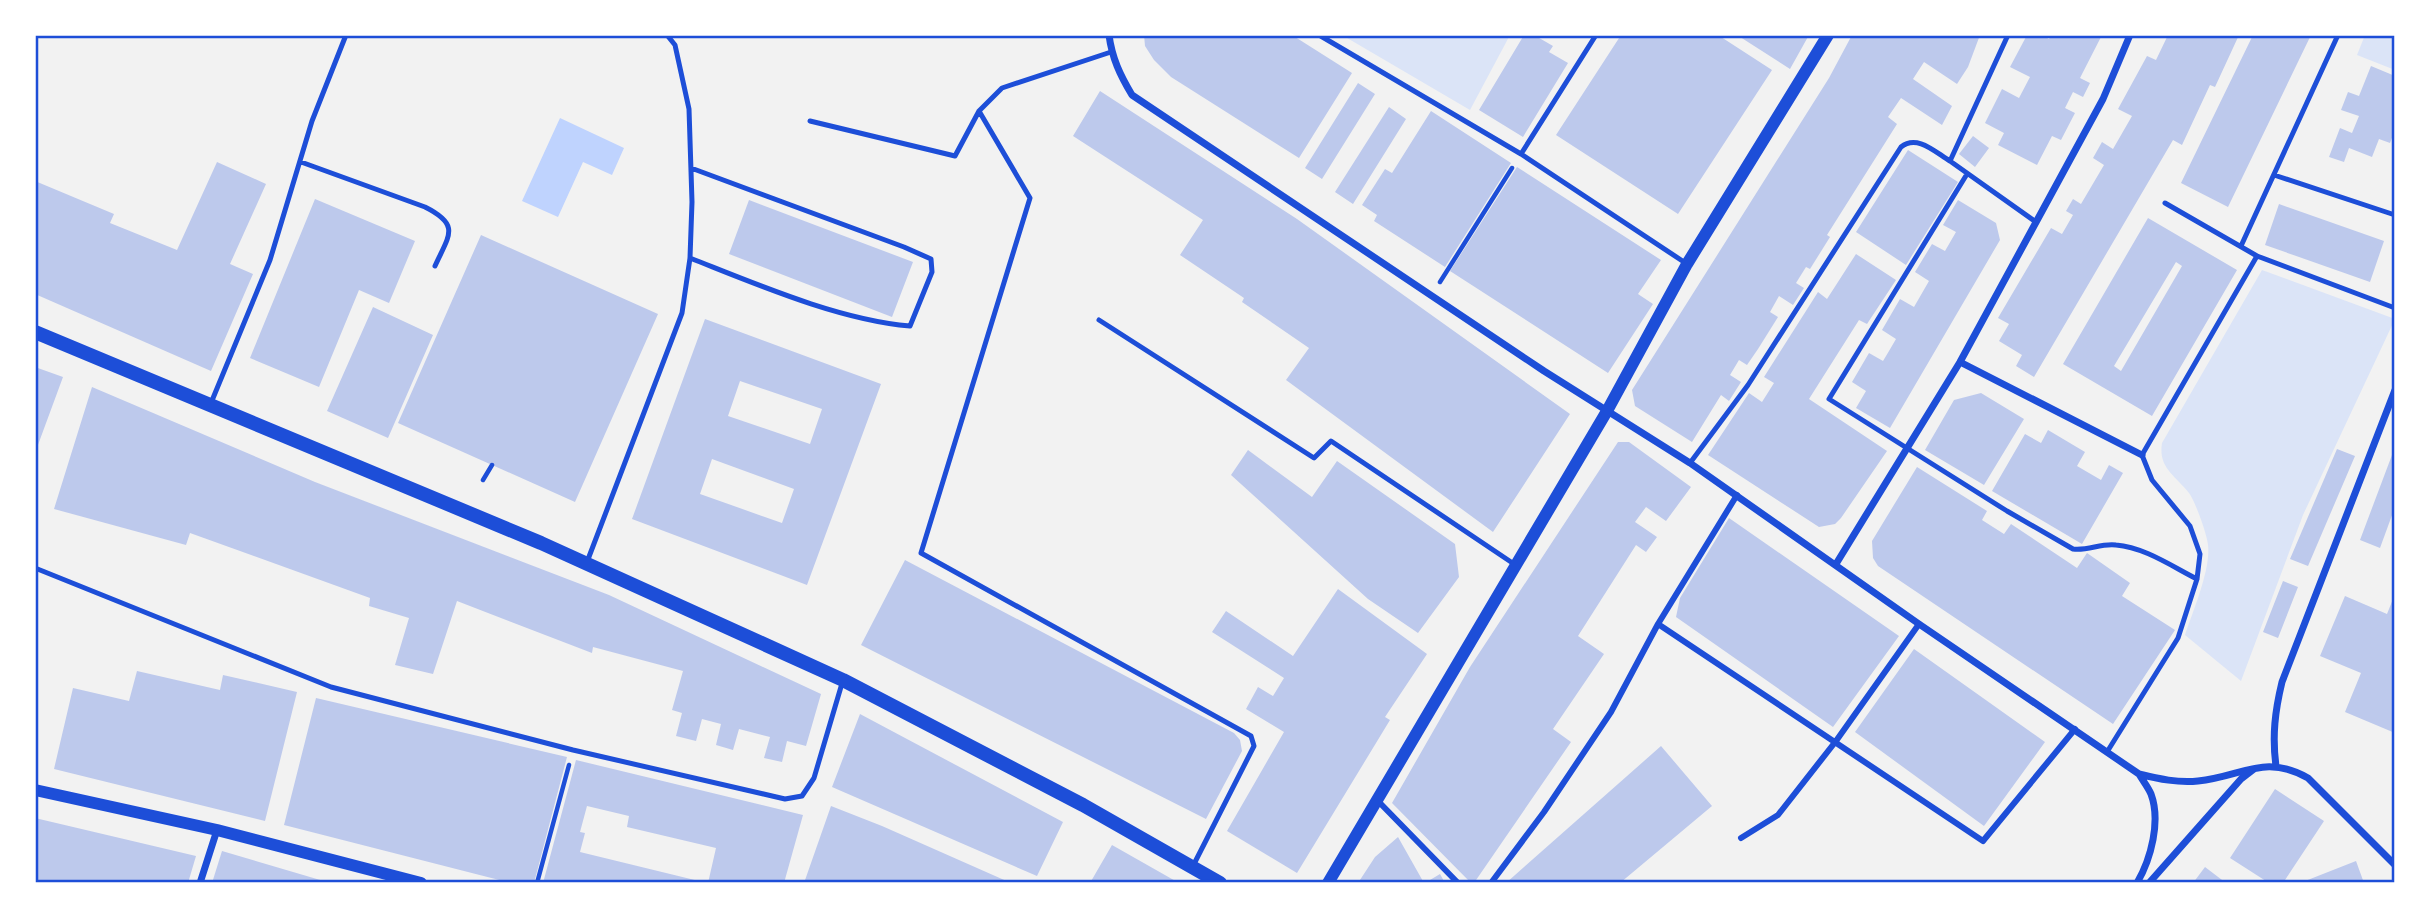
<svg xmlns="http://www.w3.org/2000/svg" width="2430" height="918" viewBox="0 0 2430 918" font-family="'Sofia Sans Condensed',sans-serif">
	<rect width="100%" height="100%" fill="#f2f2f2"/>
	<path fill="#dbe4f7" d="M1342 35H1510L1470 110Z
		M2365 35H2395V70L2357 55Z
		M2262 270 2395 319 2303 515 2241 681 2185 635C2193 611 2211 569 2208 545 2207 534 2195 501 2189 493 2175 475 2158 468 2162 443Z"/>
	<path fill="#bfd3fe" d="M560 118 624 148 612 175 583 162 558 217 522 201Z"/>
	<path fill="#bdc9ec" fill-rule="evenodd" d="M1144 35H1292L1352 73 1299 158 1171 77 1154 60 1145 46Z
		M1524 35H1534L1553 46 1549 52 1568 63 1523 137 1479 110Z
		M1621 35H1718L1772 70 1678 214 1556 135Z
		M1737 35H1809L1790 69Z
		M1852 35H1980L1968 67 1957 84 1924 62 1913 79 1952 106 1942 125 1901 98 1888 117 1897 124 1827 235 1830 237 1810 269 1806 267 1796 283 1804 288 1793 305 1779 296 1770 312 1778 317 1758 349 1747 365 1739 360 1730 375 1741 382 1729 401 1721 395 1692 442 1635 406 1632 390 1829 78Z
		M2027 35H2042L2049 39 2051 35H2102L2080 78 2090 83 2083 97 2073 92 2065 108 2075 113 2061 140 2052 136 2037 165 1998 145 2004 133 1985 123 2002 89 2019 98 2030 77 2010 67Z
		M2168 35H2239L2215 87 2210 85 2182 145 2173 140 2034 377 2016 366 2022 355 1999 341 2009 324 1998 318 2051 228 2062 234 2073 215 2066 211 2073 199 2081 204 2104 165 2093 158 2102 142 2113 149 2132 116 2118 109 2147 56 2156 60Z
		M2253 35H2311L2228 207 2181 183Z
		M2371 66 2395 76V130L2390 143 2379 139 2372 157 2349 148 2344 162 2329 157 2340 128 2352 133 2359 116 2341 110 2348 92 2359 96Z
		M1358 83 1375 94 1322 179 1305 168Z
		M1100 91 1297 219 1570 414 1493 532 1286 380 1309 348 1242 302 1244 298 1180 255 1203 220 1073 136Z
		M1389 107 1406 119 1353 204 1335 192Z
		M1431 111 1511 163 1445 267 1374 221 1377 215 1362 205 1385 169 1392 173Z
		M1973 136 1989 148 1975 167 1959 154Z
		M1908 150 1958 182 1906 265 1856 232Z
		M217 162 266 184 230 264 253 274 211 371 35 294V181L114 214 110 223 177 250Z
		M1517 167 1661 260 1638 294 1653 304 1608 373 1450 271Z
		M315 199 415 241 389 303 359 290 319 387 250 358Z
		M749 200 913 262 892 317 729 254Z
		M1958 200 1996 223 2000 240 1890 428 1856 408 1866 391 1852 382 1869 353 1883 361 1889 351 1896 339 1882 330 1900 299 1914 307 1929 281 1915 272 1932 244 1945 251 1956 232 1943 225Z
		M2279 204 2384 241 2370 282 2265 245Z
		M2148 218 2237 270 2152 416 2063 364ZM2176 262 2182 266 2121 371 2114 366Z
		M481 235 658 314 575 502 398 423Z
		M1856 254 1896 280 1867 324 1859 320 1809 399 1887 451 1841 518 1835 524 1819 527 1708 455 1749 393 1762 402 1774 383 1764 377 1818 292 1827 299Z
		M373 307 433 335 388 438 327 411Z
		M705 319 881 384 807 585 632 519ZM740 381 822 409 810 444 728 416ZM712 459 794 489 782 523 700 494Z
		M35 367 63 377 35 453Z
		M92 387 315 482 609 595 821 694 806 746 787 741 782 762 764 758 770 737 739 729 733 750 716 745 721 724 702 719 696 741 676 736 682 713 672 710 683 671 593 647 592 653 457 601 433 674 395 665 409 618 369 606 370 598 190 533 186 545 54 509Z
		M1981 393 2024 419 1984 485 1925 450 1954 400Z
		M2048 430 2085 452 2077 466 2101 480 2109 465 2123 473 2082 544 1992 491 2025 434 2041 443Z
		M1618 442H1629L1691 487 1666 521 1646 507 1635 522 1657 537 1646 552 1636 545 1578 636 1604 654 1553 729 1571 742 1474 883H1471L1392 803 1470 667Z
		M2395 447V507L2380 548 2360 540Z
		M2337 449 2355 456 2308 566 2290 559Z
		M1248 450 1312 497 1337 461 1455 544 1459 577 1418 633 1368 599 1231 475Z
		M1917 467 1987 511 1982 520 2004 534 2011 524 2077 568 2087 553 2130 583 2122 596 2175 630 2113 724 1878 566 1873 558 1872 541Z
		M1729 518 1899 636 1833 727 1676 617 1680 598Z
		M905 560 1234 733 1240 740 1242 751 1206 819 861 645Z
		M2283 581 2298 587 2278 638 2263 632Z
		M1338 589 1427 654 1385 717 1390 720 1297 873 1227 831 1284 732 1246 709 1258 687 1273 696 1284 678 1212 632 1226 611 1293 656Z
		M2395 594V733L2345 712 2361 673 2320 656 2345 596 2387 614Z
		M1914 649 2045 742 1984 826 1855 732Z
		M137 671 220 690 223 675 297 692 265 821 54 769 73 688 129 701Z
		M316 698 567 757 534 883H511L284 825Z
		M860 714 1063 822 1037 876 832 787Z
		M1661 746 1712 806 1620 883H1506Z
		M576 760 803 815 784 883H708L716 848 627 827 629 816 587 806 580 832 585 833 580 852 707 883H543Z
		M2275 789 2324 821 2283 883H2269L2230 858Z
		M831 806 882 826 1011 883H804Z
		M35 818 196 856 188 883H35Z
		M1398 837 1424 883H1358L1375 857Z
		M1112 845 1179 883H1090Z
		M222 851 327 882V883H212Z
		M2356 861 2364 883H2300Z
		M2205 867 2226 883H2193Z
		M1440 874 1445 883H1425Z"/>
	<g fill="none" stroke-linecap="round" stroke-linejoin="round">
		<path stroke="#1d4ed8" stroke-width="4.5" d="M1440 282 1512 168
			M483 480 492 465
			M537 883 569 765"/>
		<path stroke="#1d4ed8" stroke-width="5" d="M1319 35 1521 154 1687 264
			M2008 35 1950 161 2036 222
			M979 111 1030 198 921 553 1251 736 1254 746 1193 866
			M810 121 955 156 979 111 1002 88 1111 52
			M1521 154 1596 35
			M301 162 425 207C461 225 449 235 435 266
			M1967 174 1829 399 2007 511 2073 549C2088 551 2101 543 2116 545 2144 547 2173 567 2197 579
			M2274 175 2395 215
			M2165 203 2257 256 2395 308
			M2241 246 2338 35
			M690 258C756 284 839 320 910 326L932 272 931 259 904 247 691 168
			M1099 320 1314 458 1331 441 1514 564
			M211 403 270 260 312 121 346 35
			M1690 463 1748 385 1901 147C1917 134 1935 152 1950 161
			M587 562 682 313 690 258 692 202 689 109 675 45 667 35
			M35 568 331 687 573 750 785 799 802 796 814 778 843 680
			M2107 752 2178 638 2197 579 2200 554 2190 526 2152 480 2142 455 2257 256"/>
		<path stroke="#1d4ed8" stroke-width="6" d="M1658 624 1983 841 2075 729
			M1377 800 1458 883
			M1741 838 1778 815 1836 741 1919 624
			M1491 883 1544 812 1611 712 1658 624 1737 495"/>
		<path stroke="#1d4ed8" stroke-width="7" d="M1109 35C1112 58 1120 75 1132 95L1544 371 1690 463 1919 624 2139 774C2159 779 2178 783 2198 781 2242 777 2264 753 2308 778L2395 865
			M1960 362 2142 455
			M1836 564 1960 362 2103 99 2130 35
			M2276 766C2272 736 2275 711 2282 682L2395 390
			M200 883 217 830
			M2137 883C2151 859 2161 821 2151 794 2148 787 2143 781 2139 774
			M2149 883 2241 779 2254 769"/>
		<path stroke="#1d4ed8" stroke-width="12" d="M35 790 217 830 421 883
			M1328 883 1607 411 1687 264 1828 35"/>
		<path stroke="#1d4ed8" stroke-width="14" d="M35 332 541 543 843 680 1083 805 1220 883"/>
	</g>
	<rect width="2430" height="918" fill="none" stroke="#ffffff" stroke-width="74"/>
	<rect x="37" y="37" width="2356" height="844" fill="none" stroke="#1d4ed8" stroke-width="2.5"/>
</svg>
